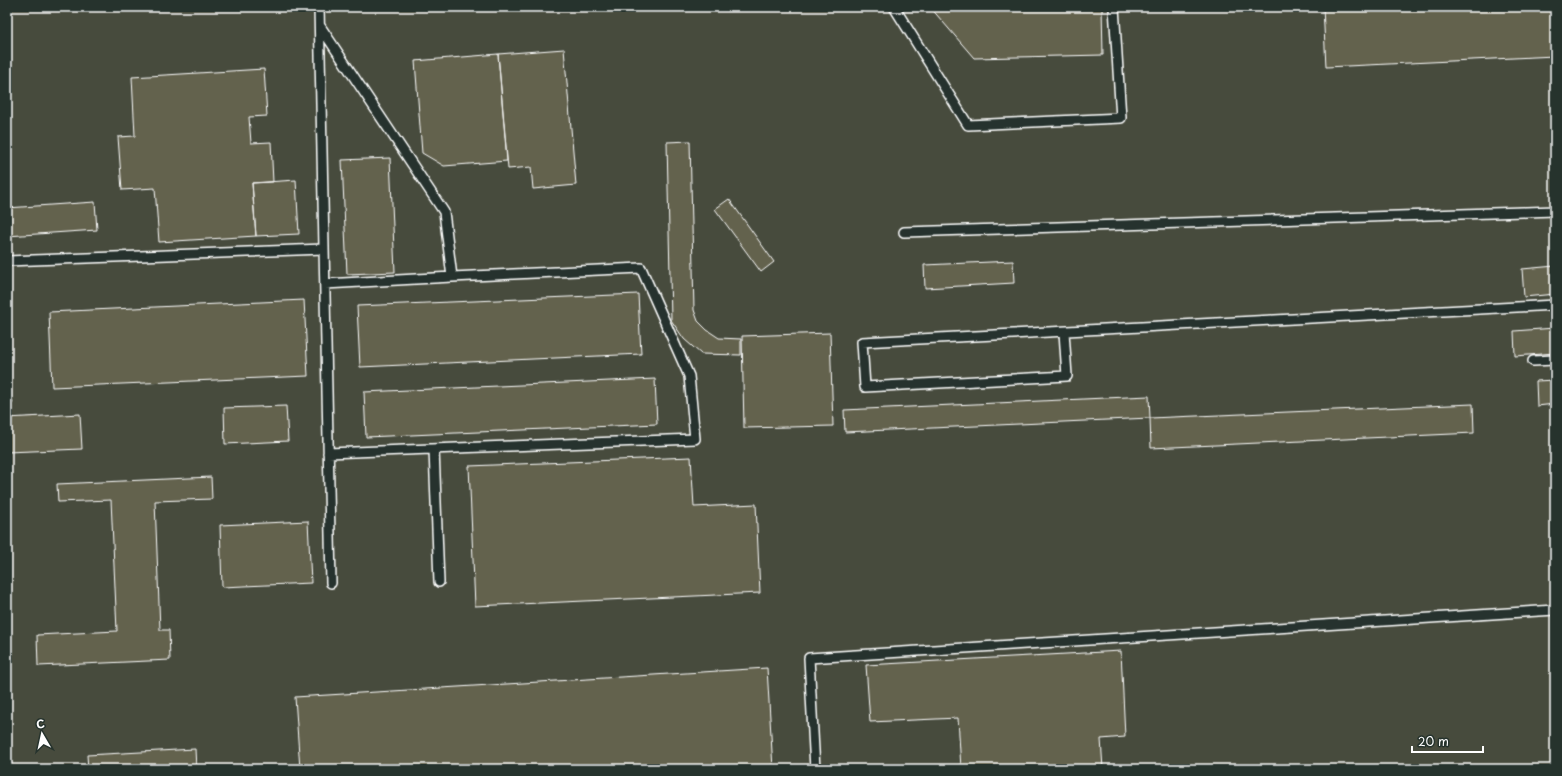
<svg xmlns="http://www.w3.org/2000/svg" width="1562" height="776" viewBox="0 0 1562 776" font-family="'Playpen Sans',sans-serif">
	<rect width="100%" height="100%" fill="#394137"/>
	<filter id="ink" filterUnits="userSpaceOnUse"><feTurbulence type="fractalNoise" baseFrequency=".025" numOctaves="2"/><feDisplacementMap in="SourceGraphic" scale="8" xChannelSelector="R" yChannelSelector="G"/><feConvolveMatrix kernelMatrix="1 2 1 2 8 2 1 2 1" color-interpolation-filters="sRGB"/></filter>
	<g filter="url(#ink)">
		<path fill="#464b3e" d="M7 7H1555V769H7Z"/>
		<path fill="#64624e" stroke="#fff" d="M930 7H1102L1103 55 974 58Z
			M1323 7H1555V56L1326 67Z
			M564 49 576 185 533 189 531 167 508 169 498 54Z
			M498 54 507 161 444 166 422 153 415 61Z
			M264 69 267 116 249 117 251 143 271 142 273 182 252 183 256 236 159 242 155 188 122 190 118 137 135 136 132 77Z
			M690 141 694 310 698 321 707 330 719 338 741 339V355L701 354 684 339 671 320 667 142Z
			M390 158 395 272 347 274 342 160Z
			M296 180 299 234 256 236 252 183Z
			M729 199 774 262 761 272 715 209Z
			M95 202 97 230 7 236V208Z
			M1013 261 1014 283 925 288 924 265Z
			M1555 266V294L1524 297 1522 269Z
			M638 294 641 354 360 367 357 306Z
			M304 300 308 376 52 387 49 312Z
			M1555 328V353L1515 356 1514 331Z
			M830 333 833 426 744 428 742 336Z
			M655 379 657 424 366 437 364 392Z
			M1555 380V404L1537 406 1536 381Z
			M1149 396 1150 418 845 432 844 410Z
			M1473 404 1474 433 1151 448 1150 418Z
			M286 406 288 441 225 444 224 408Z
			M80 414 82 449 7 452V418Z
			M691 457 694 507 756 504 760 593 475 606 469 466Z
			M211 477 212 499 155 501 160 630H169L170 660 38 666 37 635 117 631 111 500 58 502 57 484Z
			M308 521 311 583 222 587 220 525Z
			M1121 651 1125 737 1101 739 1103 769H961L958 718 870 722 866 665Z
			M767 668 773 769H300L295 697Z
			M195 749 196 769H88L87 755Z"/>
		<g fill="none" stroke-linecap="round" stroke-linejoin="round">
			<defs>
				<path id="lane" d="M319 7 331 583
					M894 7 968 125 1121 118 1114 7
					M320 26 444 212 452 277 641 268 689 376 695 439 328 453
					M904 232 1555 211
					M7 261 324 249
					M325 284 452 277
					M1064 332 1067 376 865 387 862 342 1555 305
					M1533 361 1555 360
					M434 449 439 582
					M815 769 809 658 1555 610"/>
			</defs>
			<use href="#lane" stroke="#fff" stroke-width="12"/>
			<use href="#lane" stroke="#26332d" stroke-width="9"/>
			<defs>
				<path id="rail" d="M7 402H11"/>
			</defs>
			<use href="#rail" stroke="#fff" stroke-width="4.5"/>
			<use href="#rail" stroke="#26332d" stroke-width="3" stroke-dasharray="9" stroke-linecap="butt"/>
		</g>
	</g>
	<rect width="1562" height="776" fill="none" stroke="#26332d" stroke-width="24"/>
	<rect x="12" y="12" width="1538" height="752" fill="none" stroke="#fff" stroke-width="1.5" filter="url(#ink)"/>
	<g transform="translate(42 734) rotate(351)" stroke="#26332d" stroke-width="3" paint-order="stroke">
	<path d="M0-3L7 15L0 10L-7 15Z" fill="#ffffff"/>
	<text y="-6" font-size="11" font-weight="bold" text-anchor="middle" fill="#ffffff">С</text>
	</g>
	<path d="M1412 746v6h71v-6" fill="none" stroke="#ffffff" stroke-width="2"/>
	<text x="1418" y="746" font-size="12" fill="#ffffff" stroke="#26332d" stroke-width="3" paint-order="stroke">20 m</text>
</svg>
